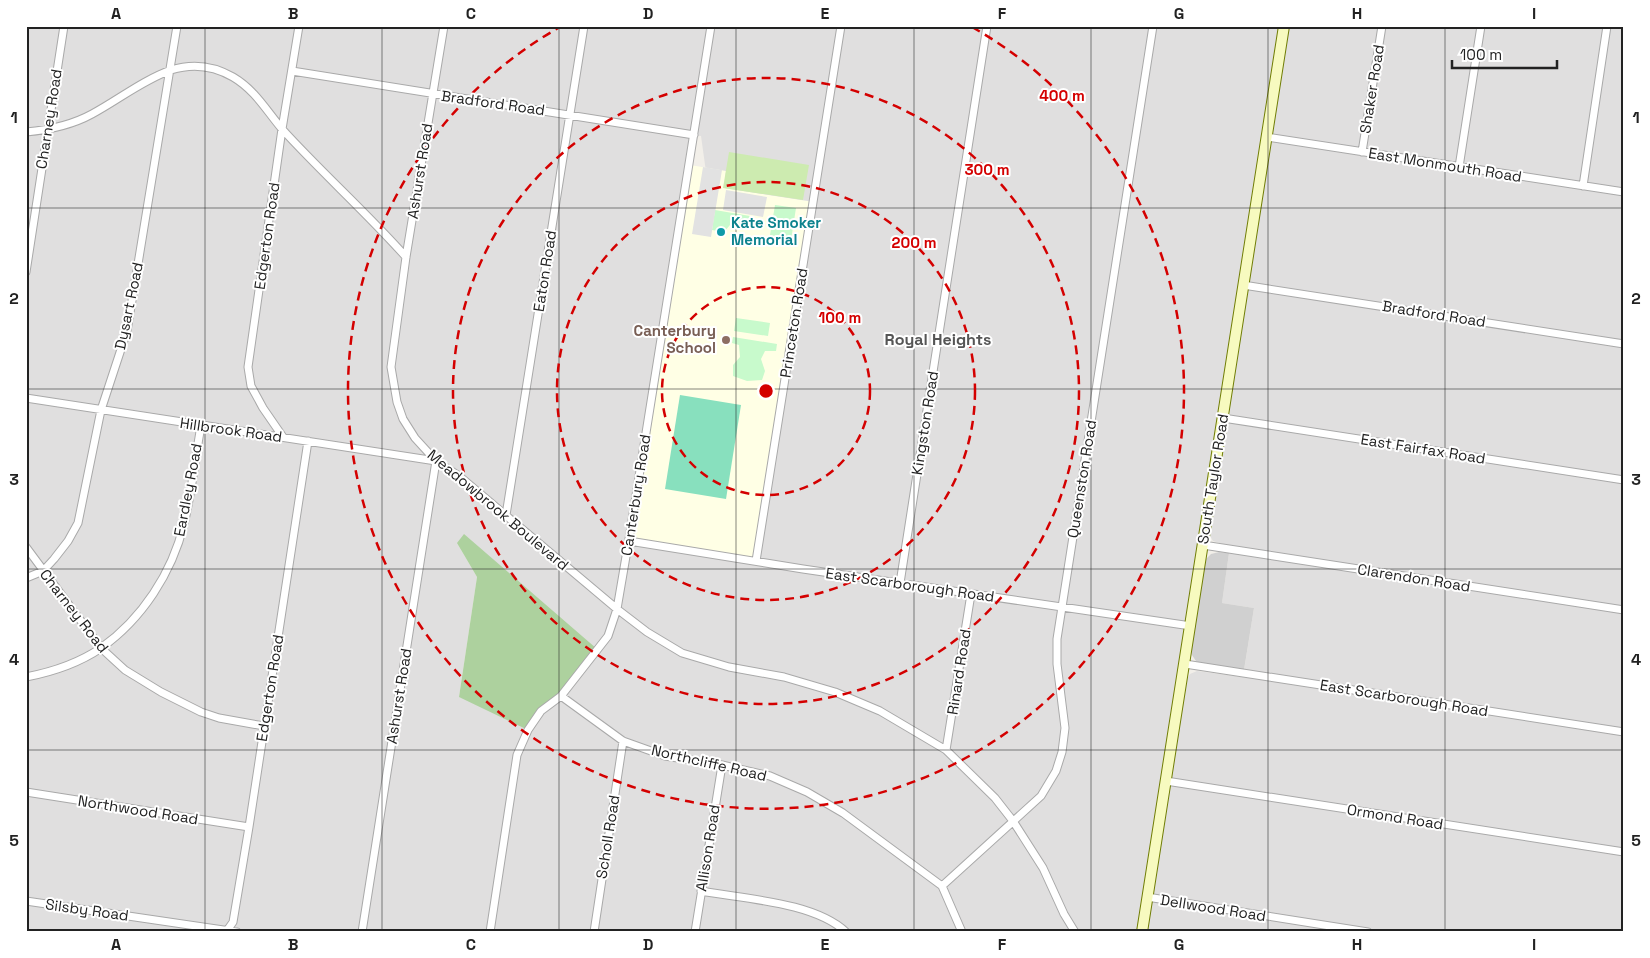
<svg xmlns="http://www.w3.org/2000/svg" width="1650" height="958" viewBox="0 0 1650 958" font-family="'Space Grotesk',sans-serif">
	<rect width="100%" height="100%" fill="#f2efe9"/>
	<path fill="#e0dfdf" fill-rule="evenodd" d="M26 26H1280L1138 932H26ZM690 129 694 135 701 136 761 566 629 541 658 364ZM457 543 561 696 541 711 459 697 477 577Z
		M1288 26H1624V932H1147L1187 679 1190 674 1197 671 1243 677 1254 608 1222 603 1230 546 1213 541 1209 534Z"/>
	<path fill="#ffffe5" d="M690 165 726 171 724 188 814 202 756 561 629 541Z"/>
	<path fill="#d0d0d0" d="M1219 552 1229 553 1222 603 1254 608 1244 670 1202 664 1196 661 1192 655 1191 650 1205 560 1211 554Z"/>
	<path fill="#cdebb0" d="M729 152 809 165 803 200 723 188Z"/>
	<path fill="#add19e" d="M464 534 597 649 561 696 541 711 528 730 459 697 477 577 457 543Z"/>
	<path fill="#c8facc" d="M775 205 796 208 791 240 770 235Z
		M715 210 750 216 749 223 743 227 730 225 724 232 712 230Z
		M736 318 770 323 768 336 734 331Z
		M733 337 777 344 776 351H765L761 359 765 371 762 380 747 381 733 376V365L740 357 739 345 732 343Z"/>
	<path fill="#88e0be" d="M680 395 741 405 726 499 665 489Z"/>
	<path fill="#e2e2e2" d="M703 167 722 170 711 237 692 234Z
		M726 190 767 197 763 217 723 210Z"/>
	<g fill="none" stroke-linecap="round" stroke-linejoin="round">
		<defs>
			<path id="street" d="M444 26 406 257 391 367 397 402 403 419 415 438 436 461 459 476 617 609 647 632 682 653 729 667 784 677 835 692 880 711 946 750 995 798 1013 821 1043 868 1064 914 1075 932
				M292 71 694 135
				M26 132C48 130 72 125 92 114 118 100 143 80 171 70 193 63 214 66 233 77 255 90 266 110 282 129 322 173 367 213 406 257
				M1267 137 1624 192
				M1362 152 1382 26
				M1459 167 1481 26
				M1583 186 1607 26
				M26 272 64 26
				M1243 285 1624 344
				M26 398 436 461
				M1223 418 1624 480
				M283 437 263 408 251 386 248 367 282 129 299 26
				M506 515 584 26
				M629 541 803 569 1191 626
				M1203 545 1624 610
				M26 547 101 648 125 670 161 692 201 712 219 718 264 726
				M756 561 841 26
				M26 578 43 571 54 559 68 541 78 523 101 410 127 331 177 26
				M900 583 987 26
				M1185 664 1624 732
				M26 677C52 672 79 663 101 648 142 619 172 573 184 524 192 492 195 458 201 426
				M561 696 623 741 665 756 722 765 770 776 807 792 843 813 942 886 962 932
				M946 750 971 594
				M1166 781 1624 852
				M26 792 249 827
				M942 886 1041 796 1056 771 1062 752 1065 728 1057 664V639L1153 26
				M701 891C744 899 814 902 846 932
				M1147 897 1368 932
				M26 901 237 932
				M226 932 233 922 249 827 308 441
				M362 932 436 461
				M490 932 517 755 528 730 541 711 561 696 608 636 617 609 630 533 711 26
				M594 932 623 741
				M695 932 722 765"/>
			<path id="secondary" d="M1142 932 1284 26"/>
		</defs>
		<use href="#street" stroke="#a9a9a9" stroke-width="9"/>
		<use href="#secondary" stroke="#707d05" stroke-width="12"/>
		<use href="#street" stroke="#fff" stroke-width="7"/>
		<use href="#secondary" stroke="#f7fabf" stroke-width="10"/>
	</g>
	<path fill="none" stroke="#222" stroke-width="1" stroke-opacity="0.55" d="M205 26V932M382 26V932M559 26V932M736 26V932M914 26V932M1091 26V932M1268 26V932M1445 26V932M26 208H1624M26 389H1624M26 569H1624M26 750H1624"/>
	<g fill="none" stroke="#d40000" stroke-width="2.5" stroke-dasharray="9 6">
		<circle cx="766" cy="391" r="104"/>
		<circle cx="766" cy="391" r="209"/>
		<circle cx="766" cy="391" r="313"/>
		<path d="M972 27A418 418 0 1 1 560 27"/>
	</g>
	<circle fill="#0f9aa8" stroke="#fff" stroke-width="2" cx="721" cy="232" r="5"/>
	<circle fill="#8d6e63" stroke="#fff" stroke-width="2" cx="726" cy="340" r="5"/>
	<g text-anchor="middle" stroke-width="4" stroke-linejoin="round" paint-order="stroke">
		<g font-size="15" fill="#222" stroke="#fff">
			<text transform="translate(1372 89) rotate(-81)" y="5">Shaker Road</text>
			<text transform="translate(493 103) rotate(8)" y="5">Bradford Road</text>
			<text transform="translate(49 119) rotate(-81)" y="5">Charney Road</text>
			<text transform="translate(1445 165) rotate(9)" y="5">East Monmouth Road</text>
			<text transform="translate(420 171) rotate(-81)" y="5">Ashurst Road</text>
			<text transform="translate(267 236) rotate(-82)" y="5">Edgerton Road</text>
			<text transform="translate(545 271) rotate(-81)" y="5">Eaton Road</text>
			<text transform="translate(129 306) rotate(-78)" y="5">Dysart Road</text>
			<text transform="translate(1434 314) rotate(9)" y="5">Bradford Road</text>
			<text transform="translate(794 323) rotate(-81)" y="5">Princeton Road</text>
			<text transform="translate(925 423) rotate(-81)" y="5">Kingston Road</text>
			<text transform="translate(231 430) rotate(8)" y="5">Hillbrook Road</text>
			<text transform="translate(1423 449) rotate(9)" y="5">East Fairfax Road</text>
			<text transform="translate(1082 479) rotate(-81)" y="5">Queenston Road</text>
			<text transform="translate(1213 479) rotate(-81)" y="5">South Taylor Road</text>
			<text transform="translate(188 490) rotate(-79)" y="5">Eardley Road</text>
			<text transform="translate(636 495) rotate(-81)" y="5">Canterbury Road</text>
			<text transform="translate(498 510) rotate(40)" y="5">Meadowbrook Boulevard</text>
			<text transform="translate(1414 578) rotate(9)" y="5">Clarendon Road</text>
			<text transform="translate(910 585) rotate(8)" y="5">East Scarborough Road</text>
			<text transform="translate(74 611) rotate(52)" y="5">Charney Road</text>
			<text transform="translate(959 672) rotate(-81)" y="5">Rinard Road</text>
			<text transform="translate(270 688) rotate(-81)" y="5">Edgerton Road</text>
			<text transform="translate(399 696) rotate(-81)" y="5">Ashurst Road</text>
			<text transform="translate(1404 698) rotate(9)" y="5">East Scarborough Road</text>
			<text transform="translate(709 763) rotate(13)" y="5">Northcliffe Road</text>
			<text transform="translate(138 810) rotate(9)" y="5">Northwood Road</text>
			<text transform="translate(1395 817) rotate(9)" y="5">Ormond Road</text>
			<text transform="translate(608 837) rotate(-81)" y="5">Scholl Road</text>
			<text transform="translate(708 848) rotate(-81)" y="5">Allison Road</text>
			<text transform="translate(1213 908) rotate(9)" y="5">Dellwood Road</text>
			<text transform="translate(87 910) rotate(8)" y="5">Silsby Road</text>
		</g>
		<g font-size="15" font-weight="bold" fill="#0d838f" stroke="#fff" text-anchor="start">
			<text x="731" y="228">Kate Smoker<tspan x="731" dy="17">Memorial</tspan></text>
		</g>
		<g font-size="15" font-weight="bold" fill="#785e54" stroke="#fff" text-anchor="end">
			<text x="716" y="336">Canterbury<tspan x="716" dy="17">School</tspan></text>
		</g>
		<g font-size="16" font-weight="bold" fill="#555" stroke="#fff">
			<text x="938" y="345">Royal Heights</text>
		</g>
	</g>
	<circle cx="766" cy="391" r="8" fill="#d40000" stroke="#fff" stroke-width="2.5"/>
	<g font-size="15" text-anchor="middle" font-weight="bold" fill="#d40000" stroke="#fff" stroke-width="4" stroke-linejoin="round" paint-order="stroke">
		<text x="1062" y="101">400 m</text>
		<text x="987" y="175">300 m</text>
		<text x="914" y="248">200 m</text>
		<text x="840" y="323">100 m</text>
	</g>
	<rect width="1650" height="958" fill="none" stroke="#ffffff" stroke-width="55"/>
	<path d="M1452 60v8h105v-8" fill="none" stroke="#222222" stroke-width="2.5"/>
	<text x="1460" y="60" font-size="15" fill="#222222" stroke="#ffffff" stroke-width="4" paint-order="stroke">100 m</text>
	<rect x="28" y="28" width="1594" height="902" fill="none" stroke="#222" stroke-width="2"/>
	<g font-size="16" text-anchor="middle" font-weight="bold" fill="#222">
		<text x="116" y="19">A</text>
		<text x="293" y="19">B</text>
		<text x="471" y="19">C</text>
		<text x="648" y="19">D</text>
		<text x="825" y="19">E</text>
		<text x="1002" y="19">F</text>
		<text x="1179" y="19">G</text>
		<text x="1357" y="19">H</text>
		<text x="1534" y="19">I</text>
		<text x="14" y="123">1</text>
		<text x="1636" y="123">1</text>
		<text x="14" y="304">2</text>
		<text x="1636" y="304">2</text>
		<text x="14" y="485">3</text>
		<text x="1636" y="485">3</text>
		<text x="14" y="665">4</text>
		<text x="1636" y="665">4</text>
		<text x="14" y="846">5</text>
		<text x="1636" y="846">5</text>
		<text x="116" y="950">A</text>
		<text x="293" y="950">B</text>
		<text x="471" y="950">C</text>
		<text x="648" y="950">D</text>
		<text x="825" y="950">E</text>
		<text x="1002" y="950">F</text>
		<text x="1179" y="950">G</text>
		<text x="1357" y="950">H</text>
		<text x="1534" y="950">I</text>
	</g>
</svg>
